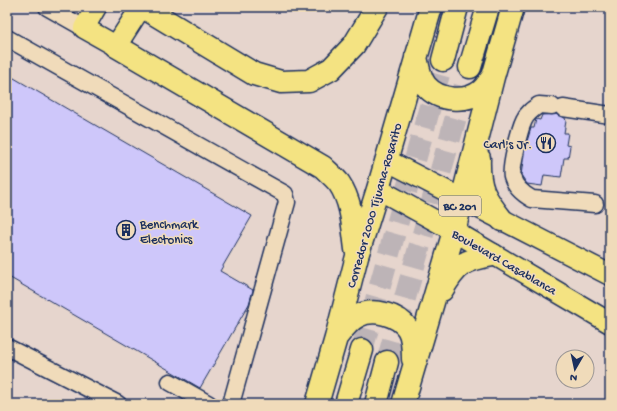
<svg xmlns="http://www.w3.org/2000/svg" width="617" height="411" viewBox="0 0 617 411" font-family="'Gochi Hand',sans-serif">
	<rect width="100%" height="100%" fill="#e6d5cd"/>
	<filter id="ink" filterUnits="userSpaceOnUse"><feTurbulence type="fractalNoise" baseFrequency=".025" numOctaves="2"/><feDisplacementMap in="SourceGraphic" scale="8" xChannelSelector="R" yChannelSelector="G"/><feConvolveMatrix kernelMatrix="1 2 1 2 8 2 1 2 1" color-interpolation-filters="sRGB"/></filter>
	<g filter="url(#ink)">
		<path fill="#cec7fa" stroke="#1b2f5e" d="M7 74 252 216 220 271 253 290 249 304 200 388 7 276Z
			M556 114 565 118 566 121 564 133H568L566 145 570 146 568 158H564L561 177 544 175 542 186 527 184 521 175 525 148 531 128H534L536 119 540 120 542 115Z"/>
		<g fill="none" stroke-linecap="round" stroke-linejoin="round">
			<path stroke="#bdb4b7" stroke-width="22" stroke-dasharray="22 11" stroke-linecap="butt" d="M362 350 443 60
				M387 362 470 67"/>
			<defs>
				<path id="minor" d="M47 7 84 28
					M7 38 285 194 287 202 231 404
					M552 106 539 105C533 109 527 113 524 120 520 128 509 170 512 177 515 187 523 194 532 199L595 204
					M563 108 610 115
					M7 347 118 404
					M170 382 209 404"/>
				<path id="major" d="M96 7 84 28 116 46 141 7
					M386 160 610 275
					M378 189 454 231 610 323"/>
				<path id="highway" d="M143 7 254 74 281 82 309 81 331 69 354 45 377 7
					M116 46 323 167C328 172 334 177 339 183 352 202 353 227 356 249
					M416 57C418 66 420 79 426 86 439 101 466 103 481 91 486 87 489 81 493 77
					M443 60 457 7
					M470 67 488 7
					M479 158C478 188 484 197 502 220
					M442 290C457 264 464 260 493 255
					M336 338C342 330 349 320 358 316 373 308 398 314 408 329 413 337 413 349 413 359
					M317 404 336 338 357 256 378 189 431 7
					M346 404 362 350
					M376 404 387 362
					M403 404 454 231 493 77 513 7"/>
			</defs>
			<use href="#minor" stroke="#1b2f5e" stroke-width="19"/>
			<use href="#major" stroke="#1b2f5e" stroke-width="23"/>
			<use href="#highway" stroke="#1b2f5e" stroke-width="25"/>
			<use href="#minor" stroke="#f0dbba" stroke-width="16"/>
			<use href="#major" stroke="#f4e382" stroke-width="20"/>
			<use href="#highway" stroke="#f4e382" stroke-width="22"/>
		</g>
	</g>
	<defs>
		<symbol id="restaurant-ring" viewBox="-11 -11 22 22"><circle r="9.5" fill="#f0dbba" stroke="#1b2f5e" stroke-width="1.5"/><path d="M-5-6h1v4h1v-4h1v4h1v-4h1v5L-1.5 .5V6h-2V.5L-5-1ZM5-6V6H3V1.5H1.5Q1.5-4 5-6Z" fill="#1b2f5e"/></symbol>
		<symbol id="building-ring" viewBox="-11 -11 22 22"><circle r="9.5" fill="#f0dbba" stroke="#1b2f5e" stroke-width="1.5"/><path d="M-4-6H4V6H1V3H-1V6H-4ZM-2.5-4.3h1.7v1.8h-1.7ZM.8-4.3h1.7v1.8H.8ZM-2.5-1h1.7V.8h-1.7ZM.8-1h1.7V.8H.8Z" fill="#1b2f5e"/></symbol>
	</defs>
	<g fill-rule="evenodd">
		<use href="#restaurant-ring" x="535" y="132" width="22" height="22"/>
		<use href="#building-ring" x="115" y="219" width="22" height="22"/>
	</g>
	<g text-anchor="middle" stroke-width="3" stroke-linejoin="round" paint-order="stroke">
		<rect fill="#f0dbba" stroke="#5b637a" stroke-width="1" x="439" y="196" width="42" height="20" rx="3"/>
		<g font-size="12" font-weight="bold" fill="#1b2f5e">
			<text x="460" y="210">BC 201</text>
		</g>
		<g font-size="13" fill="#1b2f5e" stroke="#f0dbba" text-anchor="end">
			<text x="532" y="148">Carl's Jr.</text>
			<text x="140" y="228" text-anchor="start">Benchmark<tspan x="140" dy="15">Electonics</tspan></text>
		</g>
		<g font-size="13" fill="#1b2f5e" stroke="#f0dbba">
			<text transform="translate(373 205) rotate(-74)" y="5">Corredor 2000 Tijuana-Rosarito</text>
			<text transform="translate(505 261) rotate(30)" y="5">Boulevard Casablanca</text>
		</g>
	</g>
	<rect width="617" height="411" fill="none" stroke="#f0dbba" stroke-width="24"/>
	<rect x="12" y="12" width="593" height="387" fill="none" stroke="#1b2f5e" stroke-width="1.5" filter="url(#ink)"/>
	<g transform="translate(575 369) rotate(189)"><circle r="19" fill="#f0dbba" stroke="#9b9695"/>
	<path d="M0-3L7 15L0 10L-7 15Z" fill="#1b2f5e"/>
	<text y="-6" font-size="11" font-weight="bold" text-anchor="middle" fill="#1b2f5e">N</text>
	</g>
</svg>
